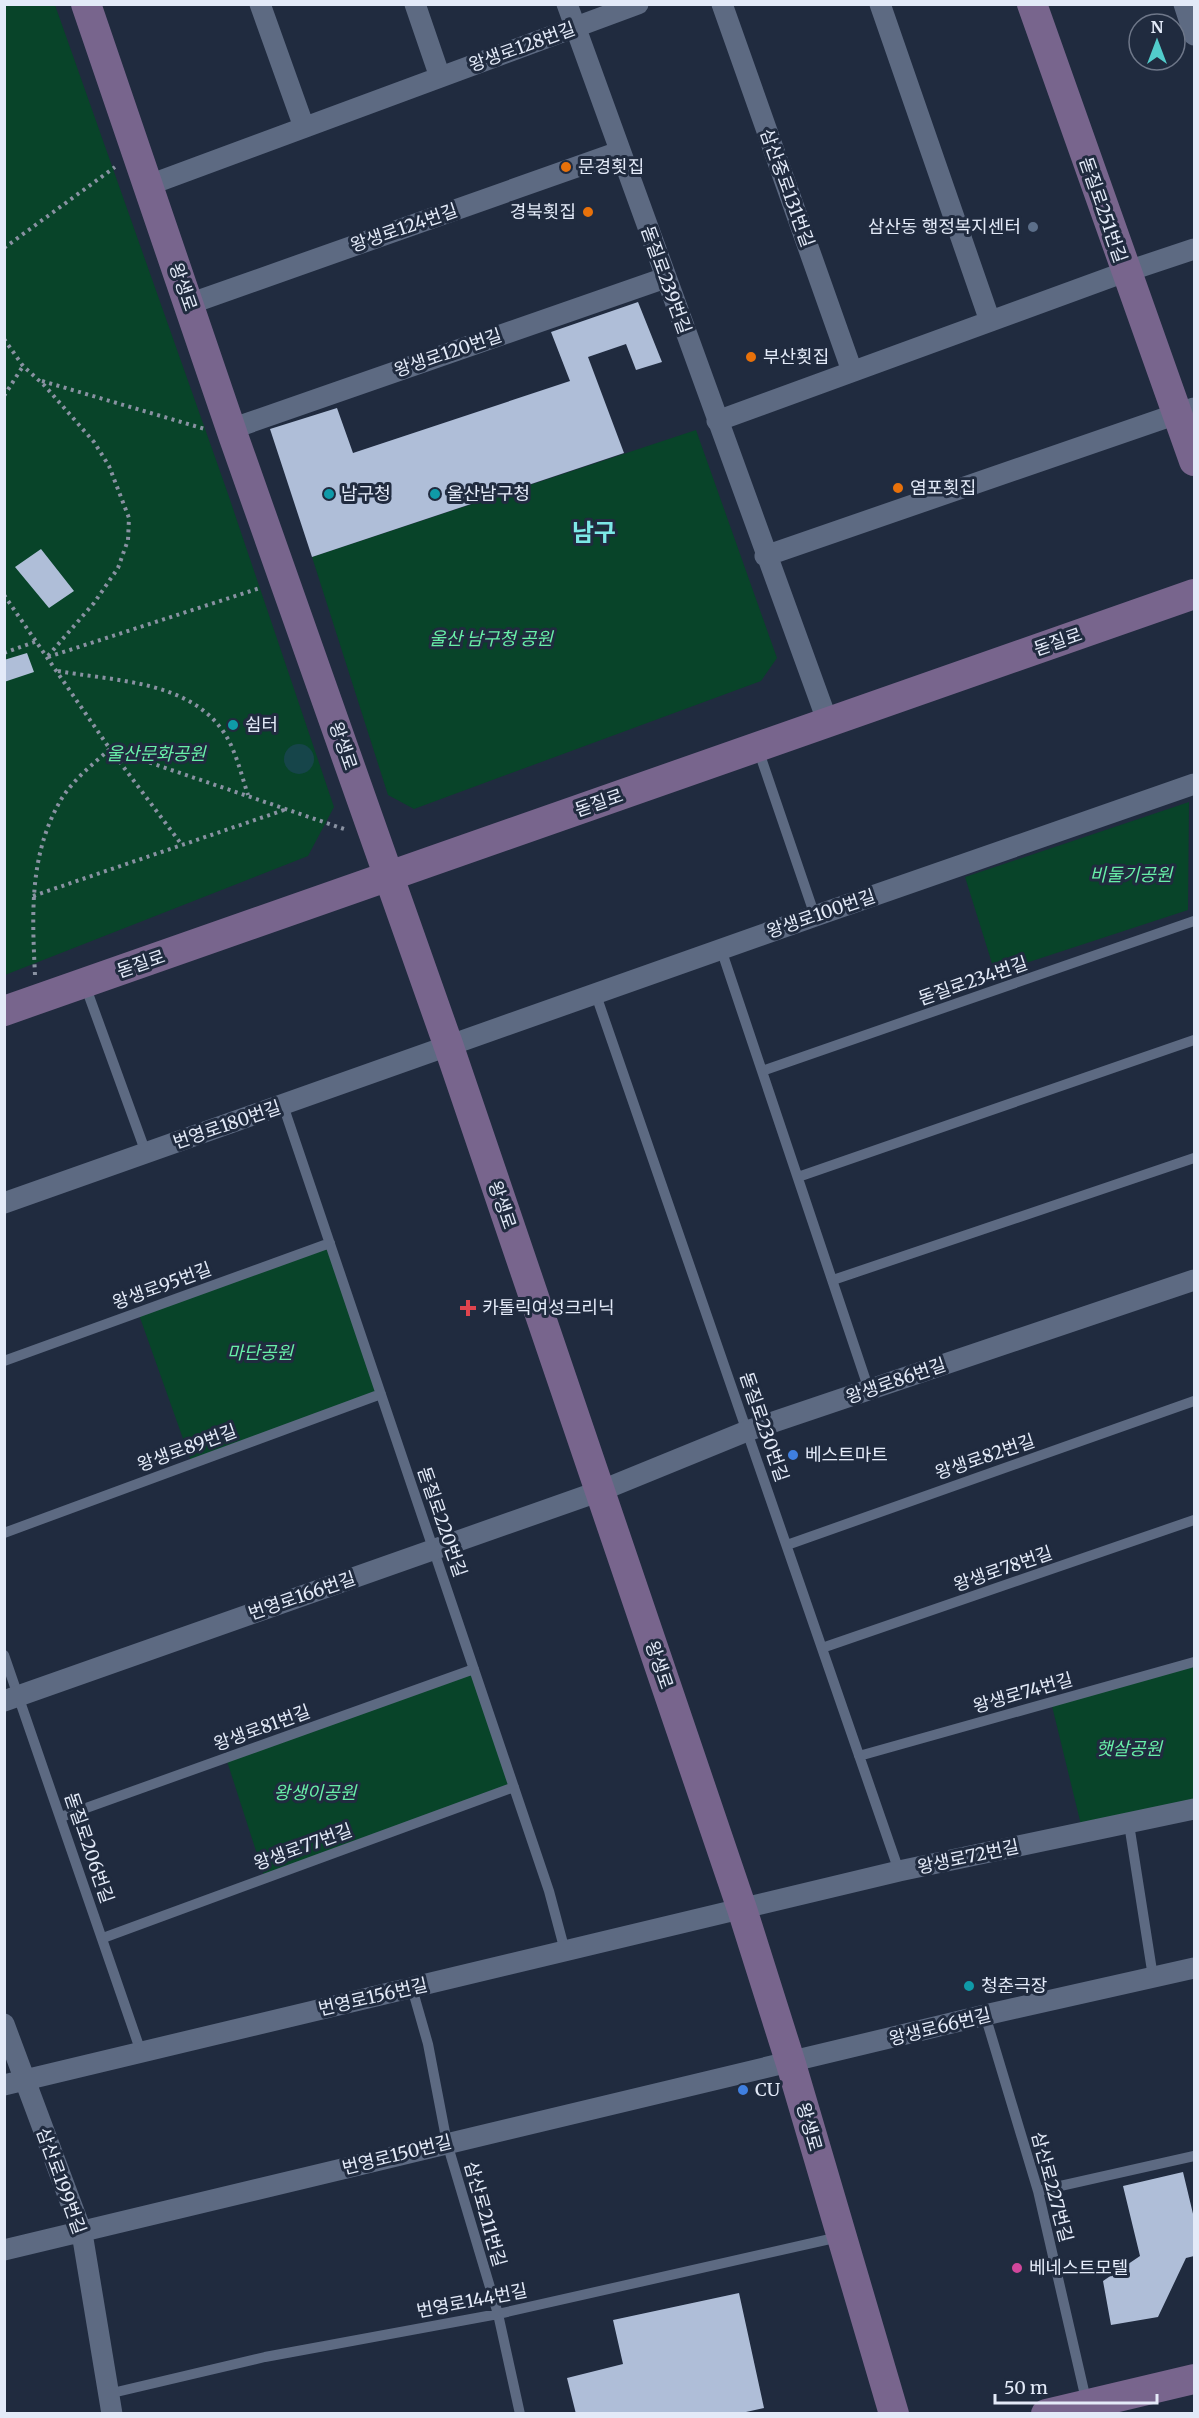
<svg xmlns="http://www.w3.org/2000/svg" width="1199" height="2418" viewBox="0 0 1199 2418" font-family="Merriweather,'Noto Sans KR',serif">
	<rect width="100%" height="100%" fill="#202b3f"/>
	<path fill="#084429" d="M5 5H55L227 491 334 807 308 856 5 975Z
		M696 430 777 658 761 681 414 809 388 795 312 557Z
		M1189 802 1188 910 995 973 965 877Z
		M330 1243 381 1394 192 1464 138 1312Z
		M1194 1662V1809L1083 1833 1051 1702Z
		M474 1669 514 1787 265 1879 226 1758Z"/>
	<path fill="#16454a" d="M284 759a15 15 0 1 1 30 0a15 15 0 1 1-30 0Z"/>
	<path fill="#afbed8" d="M638 302 662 362 636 370 626 344 588 357 624 453 312 557 270 429 337 408 353 453 570 381 551 332Z
		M41 549 74 591 49 608 15 567Z
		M27 653 34 672 4 682V660Z
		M1183 2172 1194 2218V2256L1186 2258 1158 2317 1111 2325 1103 2281 1140 2256 1123 2186Z
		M739 2293 764 2408 737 2414H576L567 2378 623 2364 613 2320Z"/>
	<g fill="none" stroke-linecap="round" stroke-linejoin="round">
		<path stroke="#8992a2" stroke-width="4" stroke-dasharray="3 4.5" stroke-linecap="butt" d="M4 248 115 167
			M4 339 23 366 45 386 94 442 109 466 129 518 128 540 118 568 94 603 47 657
			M42 381 205 429
			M4 396 23 366
			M4 595 110 749 182 845
			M4 653 37 641
			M48 657 260 588
			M58 671C113 681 187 680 223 731 236 750 241 774 248 795
			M33 896 287 809
			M35 975C32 913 29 853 62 798 74 779 94 763 110 749L347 830"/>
		<path stroke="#5d6a82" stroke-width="10" d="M758 749 815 916
			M721 949 869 1390
			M85 985 146 1153
			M596 995 899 1871
			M762 1071 1194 921
			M283 1105 549 1891 565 1951
			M798 1177 1194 1040
			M833 1280 1194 1158
			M4 1361 330 1243
			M4 1533 381 1394
			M787 1545 1194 1401
			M822 1648 1194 1520
			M4 1655 141 2052
			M859 1756 1194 1662
			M61 1817 474 1669
			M1129 1824 1153 1977
			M103 1938 514 1787
			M412 1988 428 2044 447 2143 498 2314 520 2414
			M985 2015 1038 2191 1087 2404
			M1038 2191 1194 2156
			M108 2394 265 2357 498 2314 839 2237"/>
		<path stroke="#5d6a82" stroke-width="21" d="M260 4 304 127
			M415 4 440 77
			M567 4 828 723
			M722 4 852 371
			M880 4 990 321
			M1184 4 1194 35
			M149 185 638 4
			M189 304 619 152
			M717 421 1125 272 1194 249
			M231 429 665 278
			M765 556 1194 408
			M4 1203 815 916 1194 784
			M4 1701 600 1491 747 1431 1194 1280
			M4 2024 82 2233 112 2414
			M4 2085 899 1871 1194 1809
			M4 2250 985 2015 1194 1968"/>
		<path stroke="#78658d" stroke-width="30" d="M86 4 234 438 449 1047 742 1909 791 2064 894 2414
			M1032 4 1194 461
			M4 1011 1194 594
			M1046 2414 1194 2379"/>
	</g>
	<g fill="#e8710a" stroke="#202b3f" stroke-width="2">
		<circle cx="566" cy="167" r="6"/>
		<circle cx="588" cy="212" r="6"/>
		<circle cx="751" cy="357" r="6"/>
		<circle cx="898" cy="488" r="6"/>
	</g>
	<circle fill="#5c6f8a" stroke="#202b3f" stroke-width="2" cx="1033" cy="227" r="6"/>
	<g fill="#0f9aa8" stroke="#202b3f" stroke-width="2">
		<circle cx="329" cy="494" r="6"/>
		<circle cx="435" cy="494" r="6"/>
		<circle cx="233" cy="725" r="6"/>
		<circle cx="969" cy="1986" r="6"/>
	</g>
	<path fill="#e0444e" stroke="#202b3f" stroke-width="2" d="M465 1299h6v6h6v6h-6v6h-6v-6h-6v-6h6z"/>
	<g fill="#3f7fe0" stroke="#202b3f" stroke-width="2">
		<circle cx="793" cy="1455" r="6"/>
		<circle cx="743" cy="2090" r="6"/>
	</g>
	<circle fill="#d1479c" stroke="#202b3f" stroke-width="2" cx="1017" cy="2268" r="6"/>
	<g text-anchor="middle" stroke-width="6" stroke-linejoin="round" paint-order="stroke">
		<g font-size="18" fill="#e3eaf8" stroke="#202b3f">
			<text transform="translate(522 47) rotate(-20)" y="6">왕생로128번길</text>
			<text transform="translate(787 188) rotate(70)" y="6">삼산중로131번길</text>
			<text transform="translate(1103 210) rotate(71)" y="6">돋질로251번길</text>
			<text transform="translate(404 228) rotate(-19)" y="6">왕생로124번길</text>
			<text transform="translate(666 280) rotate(70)" y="6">돋질로239번길</text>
			<text transform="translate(183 287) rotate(71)" y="6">왕생로</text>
			<text transform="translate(448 353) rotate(-19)" y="6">왕생로120번길</text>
			<text transform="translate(1058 642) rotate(-19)" y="6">돋질로</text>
			<text transform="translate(343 746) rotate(71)" y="6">왕생로</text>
			<text transform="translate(599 803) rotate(-19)" y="6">돋질로</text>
			<text transform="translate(821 914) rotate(-19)" y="6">왕생로100번길</text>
			<text transform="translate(141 964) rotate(-19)" y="6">돋질로</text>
			<text transform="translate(973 981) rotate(-19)" y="6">돋질로234번길</text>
			<text transform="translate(227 1125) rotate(-19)" y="6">번영로180번길</text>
			<text transform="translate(502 1205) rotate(71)" y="6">왕생로</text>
			<text transform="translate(162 1286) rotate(-20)" y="6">왕생로95번길</text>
			<text transform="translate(896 1381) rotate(-19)" y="6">왕생로86번길</text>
			<text transform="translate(764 1427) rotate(71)" y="6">돋질로230번길</text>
			<text transform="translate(187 1448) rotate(-20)" y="6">왕생로89번길</text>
			<text transform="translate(985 1457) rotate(-19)" y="6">왕생로82번길</text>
			<text transform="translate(442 1522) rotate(71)" y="6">돋질로220번길</text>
			<text transform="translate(1003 1569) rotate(-19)" y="6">왕생로78번길</text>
			<text transform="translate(302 1596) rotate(-19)" y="6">번영로166번길</text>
			<text transform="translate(659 1665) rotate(71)" y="6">왕생로</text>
			<text transform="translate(1023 1693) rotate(-16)" y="6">왕생로74번길</text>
			<text transform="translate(262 1728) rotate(-20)" y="6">왕생로81번길</text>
			<text transform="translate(303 1847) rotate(-20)" y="6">왕생로77번길</text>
			<text transform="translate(89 1848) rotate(71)" y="6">돋질로206번길</text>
			<text transform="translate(968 1857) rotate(-12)" y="6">왕생로72번길</text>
			<text transform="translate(373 1997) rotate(-13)" y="6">번영로156번길</text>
			<text transform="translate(940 2027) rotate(-14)" y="6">왕생로66번길</text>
			<text transform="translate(809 2127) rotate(74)" y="6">왕생로</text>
			<text transform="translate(397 2155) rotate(-14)" y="6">번영로150번길</text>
			<text transform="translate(61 2181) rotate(70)" y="6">삼산로199번길</text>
			<text transform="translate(1052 2187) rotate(75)" y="6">삼산로227번길</text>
			<text transform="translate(485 2214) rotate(74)" y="6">삼산로211번길</text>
			<text transform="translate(472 2301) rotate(-11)" y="6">번영로144번길</text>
		</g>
		<g font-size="18" fill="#e3eaf8" stroke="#202b3f" text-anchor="start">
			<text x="578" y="173">문경횟집</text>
			<text x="576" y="218" text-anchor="end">경북횟집</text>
			<text x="1021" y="233" text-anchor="end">삼산동 행정복지센터</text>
			<text x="763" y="363">부산횟집</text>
			<text x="910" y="494">염포횟집</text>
			<text x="341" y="500">남구청</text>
			<text x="447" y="500">울산남구청</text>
			<text x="245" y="731">쉼터</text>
			<text x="482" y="1314">카톨릭여성크리닉</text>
			<text x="805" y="1461">베스트마트</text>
			<text x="981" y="1992">청춘극장</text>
			<text x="755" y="2096">CU</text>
			<text x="1029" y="2274">베네스트모텔</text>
		</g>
		<g font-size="18" font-style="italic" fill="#68efa8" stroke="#202b3f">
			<text x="491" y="645">울산 남구청 공원</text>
			<text x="156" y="760">울산문화공원</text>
			<text x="1131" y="881">비둘기공원</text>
			<text x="260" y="1359">마단공원</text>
			<text x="1129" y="1755">햇살공원</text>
			<text x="315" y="1799">왕생이공원</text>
		</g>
		<g font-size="24" font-weight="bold" fill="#7de9e7" stroke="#202b3f">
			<text x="594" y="541">남구</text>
		</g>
	</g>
	<rect width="1199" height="2418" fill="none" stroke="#e3eaf8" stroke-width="12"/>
	<g transform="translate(1157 42)"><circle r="28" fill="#202b3f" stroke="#6e7789" stroke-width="1.5"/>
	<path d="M0-4.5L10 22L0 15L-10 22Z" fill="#52cdcc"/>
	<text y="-9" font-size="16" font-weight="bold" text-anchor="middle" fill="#e3eaf8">N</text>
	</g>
	<path d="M995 2394v9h162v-9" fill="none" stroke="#e3eaf8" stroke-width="3"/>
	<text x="1004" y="2394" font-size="18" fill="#e3eaf8" stroke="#202b3f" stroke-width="4.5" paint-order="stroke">50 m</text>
</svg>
